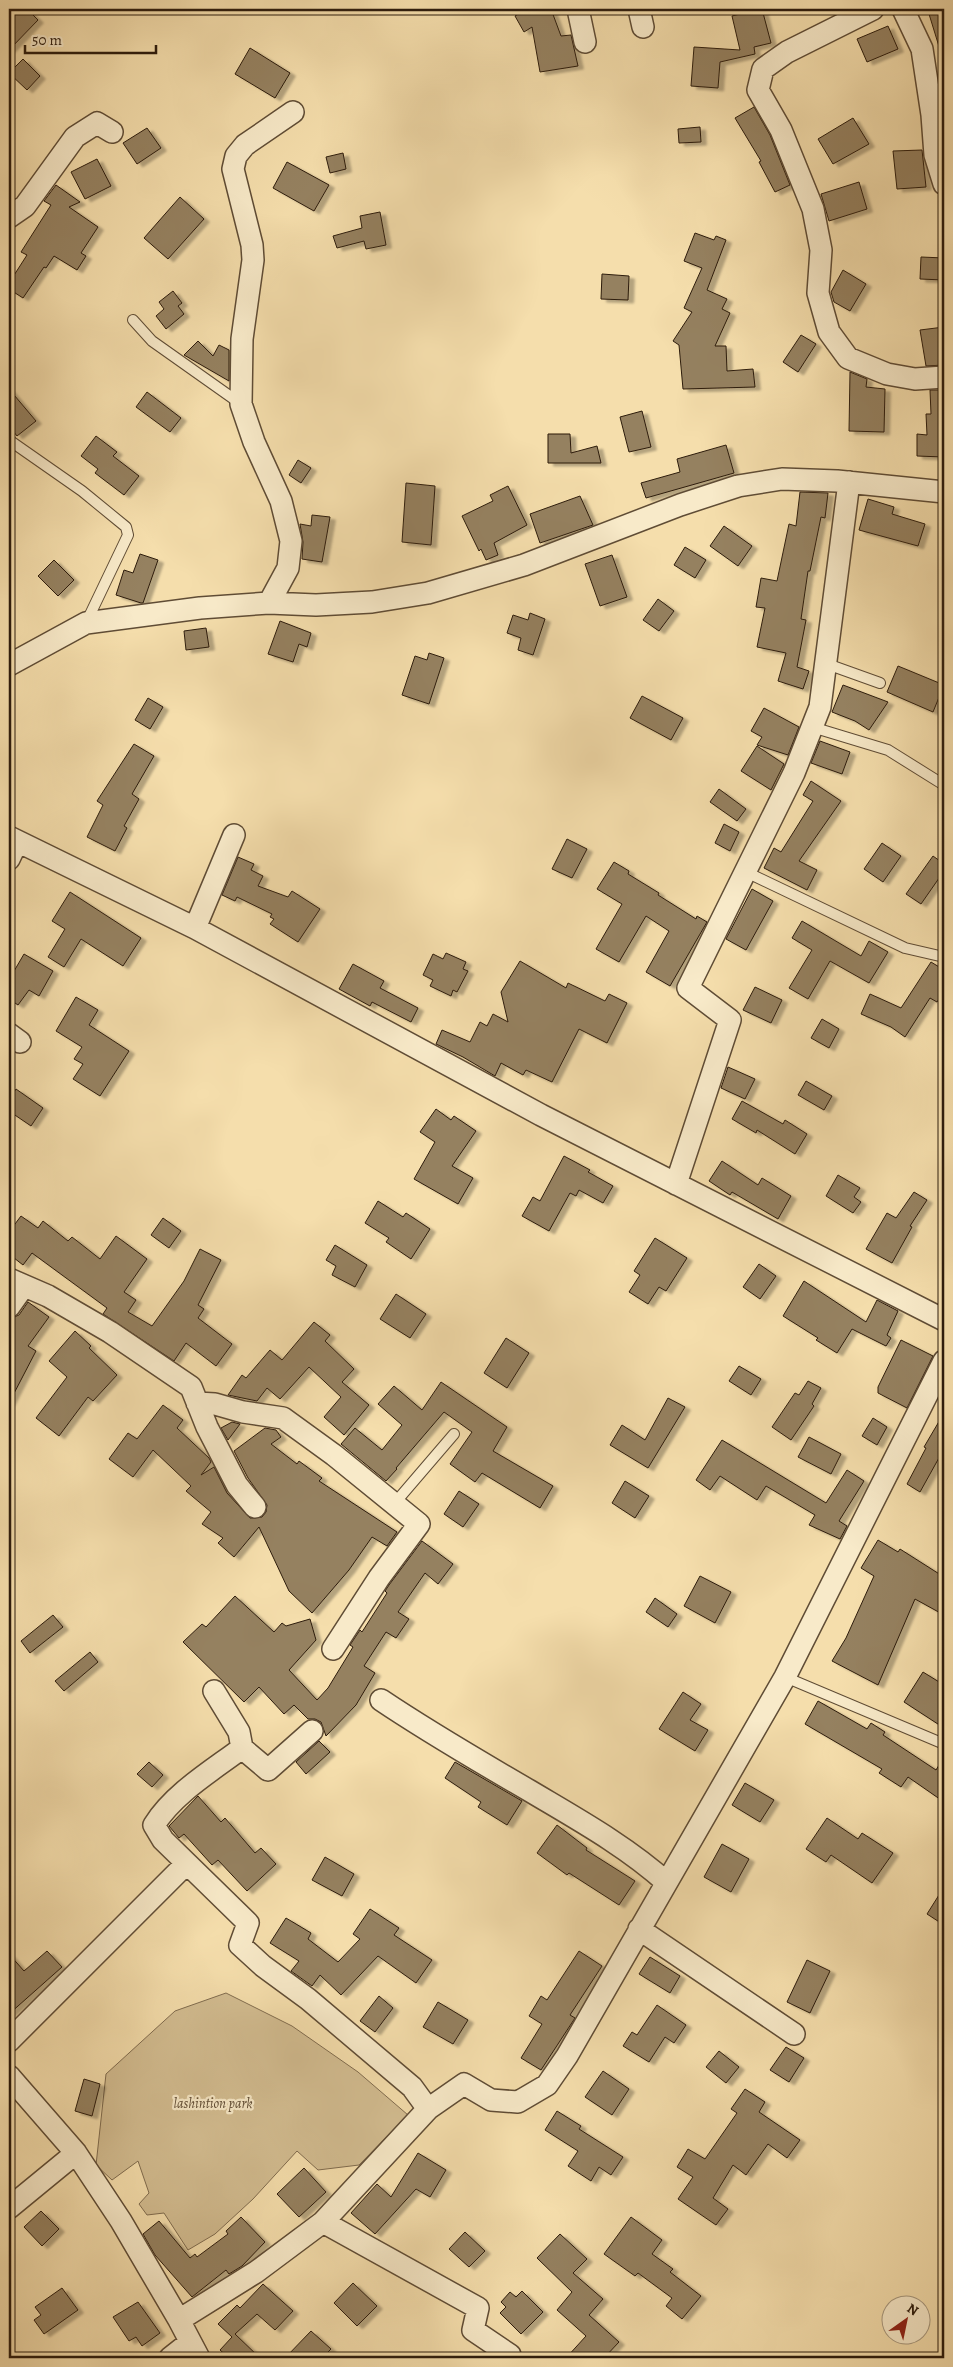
<svg xmlns="http://www.w3.org/2000/svg" width="953" height="2367" viewBox="0 0 953 2367" font-family="Alegreya,serif">
	<defs>
		<filter id="shadow"><feDropShadow dx="5.5" dy="3" stdDeviation="1" flood-color="#0004"/></filter>
	</defs>
	<rect width="100%" height="100%" fill="#f5deac"/>
	<filter id="stains"><feTurbulence type="fractalNoise" baseFrequency=".004" numOctaves="4"/><feColorMatrix values="0 0 0 0 .2 0 0 0 0 .09 0 0 0 0 .02 0 0 0 .5 -.17"/></filter>
	<radialGradient id="worn" r=".72"><stop offset=".6" stop-color="#630" stop-opacity="0"/><stop offset="1" stop-color="#630" stop-opacity=".3"/></radialGradient>
	<path fill="#d3bd91" stroke="#806c4f" d="M226 1993 292 2026 358 2072 408 2115 359 2165 318 2170 297 2151 253 2199 215 2234 188 2250 164 2213 147 2215 139 2204 149 2193 138 2161 112 2180 96 2165 106 2074 175 2011Z"/>
	<path fill="#958160" stroke="#2d1c0d" filter="url(#shadow)" d="M9 9H27L38 20 9 50Z
		M527 9H551L561 36 571 35 578 66 540 72 532 27 524 32 515 16Z
		M738 9H762L771 43 754 47 755 54 720 62 718 88 691 86 694 47 740 50 732 16 740 14Z
		M944 9V53H941L929 14Z
		M888 26 898 49 867 62 857 39Z
		M250 48 290 73 275 98 235 74Z
		M23 59 40 76 27 90 9 73Z
		M754 107 770 135 790 185 775 192 759 162 761 161 735 118Z
		M853 118 869 144 833 164 818 139Z
		M700 127 701 142 679 143 678 129Z
		M147 128 161 148 137 164 123 143Z
		M922 150 926 187 897 189 893 151Z
		M343 153 346 169 330 173 326 157Z
		M97 159 111 186 85 199 71 172Z
		M287 162 329 185 314 211 273 188Z
		M859 182 867 209 829 221 821 194Z
		M56 185 80 202 69 207 98 227 81 253 86 256 77 270 54 256 46 268 44 267 23 298 9 289V283L27 255 21 252 51 205 44 201Z
		M180 197 204 219 168 259 144 238Z
		M380 212 386 245 366 249 364 241 337 248 333 236 362 228 360 216Z
		M695 233 714 240 716 236 726 240 707 290 727 299 722 309 730 313 715 346H726L727 371 753 369 755 387 683 389 679 345 673 341 692 312 684 308 702 268 684 261Z
		M921 257 944 258V280L920 279Z
		M843 270 866 284 850 311 834 302 831 292Z
		M602 274 629 276 628 300 601 299Z
		M173 291 182 303 178 306 184 314 166 329 156 316 164 309 159 302Z
		M944 327V365L926 366 920 330Z
		M801 335 816 344 798 372 783 362Z
		M198 341 213 356 219 345 229 350V381L184 355Z
		M850 372 867 379 866 387 885 389 884 432 849 431Z
		M9 389 36 421 17 436 9 426Z
		M930 390H944V457L917 456V434L927 435 926 414H931Z
		M147 392 181 418 170 432 136 407Z
		M642 411 651 447 629 452 620 417Z
		M548 434H570L571 453 597 446 601 463H548Z
		M96 436 117 452 113 456 139 476 124 495 95 473 98 469 81 456Z
		M726 445 734 473 646 498 641 483 680 472 677 459Z
		M298 460 311 468 301 483 289 475Z
		M406 483 435 486 431 545 402 542Z
		M508 486 527 525 494 543 498 555 486 560 481 549 479 551 462 516 493 501 490 495Z
		M800 492 828 493 825 518 821 517 810 571H808L801 619 806 620 797 667 809 671 803 689 778 681 786 653 757 647 765 608 756 607 761 578 777 581 789 524 796 526Z
		M580 496 593 525 540 543 530 514Z
		M868 499 894 507 892 514 925 524 918 546 859 530Z
		M312 515 330 517 322 562 302 559 303 542 300 524 311 526Z
		M724 526 752 546 738 566 710 546Z
		M685 547 706 560 695 578 674 565Z
		M140 554 158 560 143 603H141L116 595 124 570 133 573Z
		M612 555 627 597 600 606 585 564Z
		M54 560 74 580 58 596 38 576Z
		M658 599 674 611 659 631 643 620Z
		M530 613 545 619 533 655 518 650 521 638 507 633 513 615 528 620Z
		M280 621 311 633 307 647 299 644 293 662 268 654Z
		M206 628 209 647 186 650 184 631Z
		M429 653 444 658 429 704 402 695 415 656 427 660Z
		M898 666 944 685 933 712 887 692Z
		M843 685 888 702 869 730 855 721 832 712Z
		M642 696 683 718 671 740 630 718Z
		M148 698 163 707 150 729 135 720Z
		M764 708 799 727 788 755 757 745 762 737 751 731Z
		M820 741 850 752 842 774 811 763Z
		M134 744 154 756 132 794 139 799 124 826 127 828 115 851 87 837 103 805 97 801Z
		M757 746 784 764 771 790 741 771Z
		M811 781 841 801 799 861 817 870 807 890 764 868 774 848 781 852 813 801 803 795Z
		M719 789 746 809 737 821 710 802Z
		M724 824 739 832 730 851 715 843Z
		M567 839 587 849 572 878 552 869Z
		M882 843 901 856 883 882 864 869Z
		M933 856 944 864V871L921 904 906 894Z
		M238 857 254 864 251 870 263 876 258 886 288 897 292 891 320 909 298 942 270 924 274 919 270 917 272 914 237 897 235 901 222 895Z
		M614 862 629 871 628 874 659 893 658 895 696 919 697 916 707 922 670 986 646 972 669 931 646 916 619 962 596 949 622 904 597 889Z
		M752 889 773 901 746 950 726 939Z
		M70 892 141 938 123 966 81 939 64 967 48 957 65 929 52 921Z
		M802 921 861 956 869 941 888 952 869 983 830 961 808 999 789 988 812 950 792 938Z
		M446 953 466 962 463 969 468 971 457 992 453 990 451 996 430 986 433 980 423 975 433 954 443 959Z
		M24 954 53 971 39 996 29 990 18 1005 9 999V990L14 981 10 978Z
		M520 961 566 988 568 983 605 1001 609 994 627 1003 607 1043 579 1029 552 1082 526 1070 523 1075 501 1063 495 1076 463 1057 436 1044 442 1030 470 1042 480 1022 487 1026 493 1014 508 1022 501 992Z
		M931 962 944 970V991L937 1002 930 998 905 1037 891 1027 861 1014 870 994 901 1008Z
		M353 964 384 981 380 988 418 1008 411 1022 372 1002 370 1006 339 989Z
		M755 987 782 1000 771 1023 743 1010Z
		M76 997 98 1010 89 1025 129 1051 100 1096 73 1079 83 1064 74 1059 82 1047 56 1031Z
		M822 1019 839 1029 829 1048 811 1038Z
		M728 1067 755 1079 745 1099 721 1088Z
		M806 1081 832 1096 824 1110 798 1095Z
		M16 1089 43 1108 31 1126 9 1111V1100Z
		M742 1101 783 1124 785 1120 807 1134 795 1154 757 1130 756 1133 732 1119Z
		M436 1109 451 1120 454 1116 476 1131 452 1166 473 1178 458 1204 414 1179 435 1142 420 1132Z
		M564 1156 590 1170 588 1172 613 1186 603 1203 579 1190 576 1196 570 1193 549 1231 522 1216 533 1197 540 1201Z
		M722 1161 758 1185 762 1178 791 1196 778 1219 732 1192 730 1195 709 1181Z
		M838 1175 860 1188 854 1197 861 1202 853 1213 826 1196Z
		M914 1192 927 1200 910 1226 912 1227 892 1263 866 1249 887 1213 896 1218Z
		M378 1201 403 1217 406 1213 430 1229 411 1259 386 1242 389 1238 365 1223Z
		M21 1216 38 1228 43 1221 68 1241 72 1237 100 1259 116 1236 147 1259 124 1292 136 1300 128 1312 152 1326 184 1281 200 1249 221 1260 198 1305 204 1309 198 1318 232 1344 216 1366 186 1343 174 1361 103 1314 107 1308 32 1253 23 1265 9 1254V1232Z
		M163 1218 181 1231 169 1248 151 1235Z
		M655 1238 687 1258 666 1291 659 1287 648 1304 629 1292 640 1275 634 1271Z
		M335 1245 367 1265 355 1287 332 1275 336 1266 326 1260Z
		M759 1264 776 1276 760 1299 743 1287Z
		M804 1281 866 1322 877 1300 898 1311 887 1335 891 1338 886 1346 852 1329 837 1353 816 1340 818 1338 783 1316Z
		M396 1294 426 1314 410 1338 380 1319Z
		M28 1302 49 1317 28 1346 36 1351 9 1403V1319L19 1315Z
		M314 1322 330 1335 325 1341 354 1369 342 1382 369 1405 344 1435 324 1417 341 1397 309 1367 280 1399 267 1388 257 1401 228 1395 242 1375 246 1378 270 1350 282 1360Z
		M75 1331 91 1346 89 1348 117 1375 93 1401 88 1397 59 1436 36 1418 67 1377 49 1361Z
		M506 1338 529 1353 507 1388 484 1373Z
		M901 1340 933 1356 907 1408 878 1393V1387Z
		M739 1366 761 1379 751 1395 729 1381Z
		M808 1381 821 1388 812 1404 814 1406 791 1440 772 1427 795 1393 799 1395Z
		M441 1382 507 1427 493 1451 553 1486 540 1508 482 1473 475 1482 450 1464 472 1432 444 1412 396 1468 397 1469 386 1481 341 1444 355 1428 382 1450 402 1425 378 1404 394 1386 422 1410Z
		M668 1398 685 1407 648 1468 610 1445 622 1425 645 1440Z
		M163 1405 183 1420 177 1428 209 1458 211 1462 201 1475 214 1467 227 1493 250 1518 262 1517 266 1512 267 1505 248 1478 234 1451 265 1428 276 1430 281 1437 271 1444 297 1464 299 1461 322 1478 319 1481 397 1532 387 1546 372 1537 349 1570 312 1613 289 1591 259 1527 234 1557 218 1543 223 1538 202 1524 211 1512 186 1491 191 1486 153 1450 133 1477 109 1459 128 1433 137 1439Z
		M944 1413V1459L940 1456 920 1492 907 1484 926 1448 924 1447Z
		M873 1418 887 1427 877 1445 862 1436Z
		M232 1422 240 1424 228 1440 221 1428Z
		M809 1437 841 1454 831 1474 798 1457Z
		M722 1440 826 1503 847 1470 864 1481 839 1521 847 1526 840 1539 809 1525 815 1515 766 1486 757 1500 720 1476 710 1490 696 1480Z
		M625 1481 649 1496 635 1518 612 1503Z
		M459 1491 479 1504 463 1527 444 1514Z
		M878 1540 898 1552 900 1549 944 1577V1615L915 1599 878 1685 832 1661 846 1638 874 1576 861 1568Z
		M422 1541 453 1564 438 1584 425 1573 398 1612 409 1619 396 1638 386 1632 364 1666 375 1673 356 1705 326 1736 321 1722 315 1719H308L294 1705 284 1714 259 1687 244 1702 183 1642 202 1624 206 1627 235 1596 274 1632 282 1623 286 1626 310 1619 316 1640 289 1670 317 1700 328 1688 353 1647 350 1645 360 1630 362 1632 387 1593 385 1591 389 1585Z
		M700 1576 731 1592 715 1623 684 1606Z
		M655 1598 677 1614 668 1627 646 1612Z
		M53 1615 63 1627 30 1653 21 1641Z
		M90 1652 98 1662 64 1691 55 1681Z
		M923 1672 944 1685V1728L904 1702Z
		M683 1692 701 1704 690 1720 708 1730 695 1751 659 1729Z
		M818 1701 867 1729 871 1723 885 1732 883 1735 936 1770 944 1757V1802L908 1777 901 1787 879 1773 882 1769 805 1724Z
		M319 1741 330 1752 306 1774 296 1762Z
		M149 1762 163 1775 152 1787 137 1774Z
		M455 1762 522 1801 507 1825 478 1807 481 1802 445 1778Z
		M745 1783 774 1800 760 1822 732 1805Z
		M198 1796 221 1822 225 1818 255 1853 261 1848 276 1864 247 1891 218 1860 212 1865 184 1834 179 1838 169 1826Z
		M827 1818 858 1839 862 1833 893 1853 872 1883 831 1855 826 1862 806 1849Z
		M557 1825 587 1848 586 1850 635 1881 619 1905 569 1873 567 1875 537 1853Z
		M722 1844 749 1859 731 1892 704 1877Z
		M325 1857 354 1874 342 1896 312 1880Z
		M944 1887V1925L927 1914Z
		M370 1909 399 1928 394 1935 432 1960 416 1983 378 1956 341 1995 320 1975 312 1986 291 1971 299 1961 270 1943 286 1918 311 1933 308 1939 338 1962 360 1939 353 1934Z
		M47 1951 62 1967 9 2014V1954L24 1971Z
		M579 1951 602 1966 570 2015 575 2018 541 2070 521 2058 542 2024 529 2016 541 1996 547 2000Z
		M650 1957 680 1976 670 1993 639 1974Z
		M807 1960 830 1971 810 2013 787 2002Z
		M379 1996 393 2008 375 2032 360 2021Z
		M438 2002 468 2020 453 2044 423 2027Z
		M657 2005 686 2025 674 2043 665 2037 649 2062 623 2046 632 2032 637 2035Z
		M786 2047 804 2058 789 2082 770 2070Z
		M719 2051 739 2067 726 2083 706 2067Z
		M603 2071 629 2089 612 2115 585 2097Z
		M84 2079 100 2084 92 2116 75 2111Z
		M745 2089 765 2102 759 2112 800 2140 787 2158 768 2144 746 2175 733 2165 713 2198 728 2209 716 2225 678 2199 693 2177 677 2167 688 2149 705 2159 737 2113 731 2109Z
		M557 2111 581 2126 579 2129 623 2157 611 2175 599 2167 591 2181 568 2166 578 2151 545 2130Z
		M418 2153 446 2170 430 2197 416 2189 375 2234 351 2213 377 2184 391 2197Z
		M304 2168 326 2192 299 2217 277 2194Z
		M41 2211 59 2229 42 2246 24 2227Z
		M241 2217 265 2242 242 2266 229 2274 226 2270 192 2297 155 2255 143 2234 159 2221 190 2258 195 2254 197 2257 228 2234 226 2231Z
		M631 2217 662 2240 652 2254 673 2269 670 2272 701 2296 682 2319 666 2306 672 2298 638 2273 635 2276 604 2254Z
		M465 2232 485 2251 469 2267 449 2249Z
		M560 2234 587 2259 573 2273 603 2299 589 2315 619 2342 604 2358H566L586 2336 557 2310 572 2292 537 2258Z
		M353 2283 377 2306 357 2326 334 2303Z
		M263 2284 293 2311 275 2330 257 2314 235 2334 260 2358H229L220 2350 232 2337 218 2324 237 2305 240 2308Z
		M62 2288 78 2310 44 2334 34 2320 41 2315 35 2307Z
		M522 2291 543 2312 521 2334 500 2313 506 2307 501 2302 510 2292 516 2297Z
		M138 2302 160 2333 142 2346 136 2337 129 2341 113 2317Z
		M311 2331 331 2349 322 2358H285Z"/>
	<g fill="none" stroke-linecap="round" stroke-linejoin="round">
		<defs>
			<path id="service" d="M133 320 152 341 241 404
				M9 440 82 491 126 527 128 535 86 623
				M827 664 880 683
				M812 727 888 750 944 785
				M746 872 905 948 944 957
				M394 1504 454 1434
				M785 1677 944 1744"/>
			<path id="minor" d="M578 9 585 42
				M639 9 643 27
				M873 9 787 52 763 69 758 90 781 130 813 209 821 250 818 293 829 332 848 358 887 374 915 379 944 377
				M903 9 922 49 932 115 935 155 944 184
				M9 217 25 206 75 137 97 123 112 132
				M269 603 288 568 291 541 281 501 254 442 241 404 242 339 253 260 252 245 233 169 236 156 245 145 293 112
				M9 665 86 623 200 608 269 603 316 605 372 602 428 593 524 565 680 505 738 486 782 479 837 481 944 492
				M9 837 195 928 541 1115 944 1320
				M9 859 17 842
				M195 928 234 835
				M9 1034 20 1042
				M676 1184 730 1020 688 988 794 773 820 707 849 482
				M9 1279 48 1296 110 1332 191 1387 207 1427 237 1485 255 1507
				M9 1307 24 1286
				M197 1403 215 1404 243 1412 283 1418 334 1455 419 1524 379 1578 333 1649
				M214 1691 239 1732 242 1748
				M381 1700C430 1733 480 1762 530 1791 577 1819 626 1846 666 1882
				M312 1731 268 1770 242 1748C213 1770 174 1793 154 1825L163 1840 248 1923 240 1945 263 1966 308 1999 412 2087 428 2109
				M639 1929 794 2034
				M9 2041 186 1864
				M9 2076 76 2153 121 2221 179 2320 199 2358
				M9 2208 76 2153
				M323 2222 478 2308 473 2330 510 2355
				M179 2320 256 2272 323 2222 428 2109 464 2084 491 2100 518 2102 547 2085 567 2056 785 1677 944 1361
				M170 2358 189 2343"/>
		</defs>
		<use href="#service" stroke="#5f4c35" stroke-width="12"/>
		<use href="#minor" stroke="#5f4c35" stroke-width="24"/>
		<use href="#service" stroke="#f8eac9" stroke-width="10"/>
		<use href="#minor" stroke="#f8eac9" stroke-width="21"/>
	</g>
	<g text-anchor="middle" stroke-width="4.5" stroke-linejoin="round" paint-order="stroke">
		<g font-size="14" font-style="italic" fill="#5f4c35" stroke="#f8eac9">
			<text x="213" y="2108">lashintion park</text>
		</g>
	</g>
	<rect width="953" height="2367" fill="none" stroke="#f5deac" stroke-width="30"/>
	<rect x="10" y="10" width="933" height="2347" fill="none" stroke="#2d1c0d" stroke-width="2.5"/>
	<rect x="15" y="15" width="923" height="2337" fill="none" stroke="#2d1c0d"/>
	<g transform="translate(906 2320) rotate(33)"><circle r="24" fill="#f8eac9" stroke="#a7987e"/>
	<path d="M0-4L9 19L0 12L-9 19Z" fill="#8f2418"/>
	<text y="-8" font-size="14" font-weight="bold" text-anchor="middle" fill="#2d1c0d">N</text>
	</g>
	<path d="M25 45v8h131v-8" fill="none" stroke="#2d1c0d" stroke-width="2.5"/>
	<text x="32" y="45" font-size="15" fill="#2d1c0d" stroke="#f8eac9" stroke-width="4" paint-order="stroke">50 m</text>
	<rect width="100%" height="100%" filter="url(#stains)"/>
	<rect width="100%" height="100%" fill="url(#worn)"/>
</svg>
